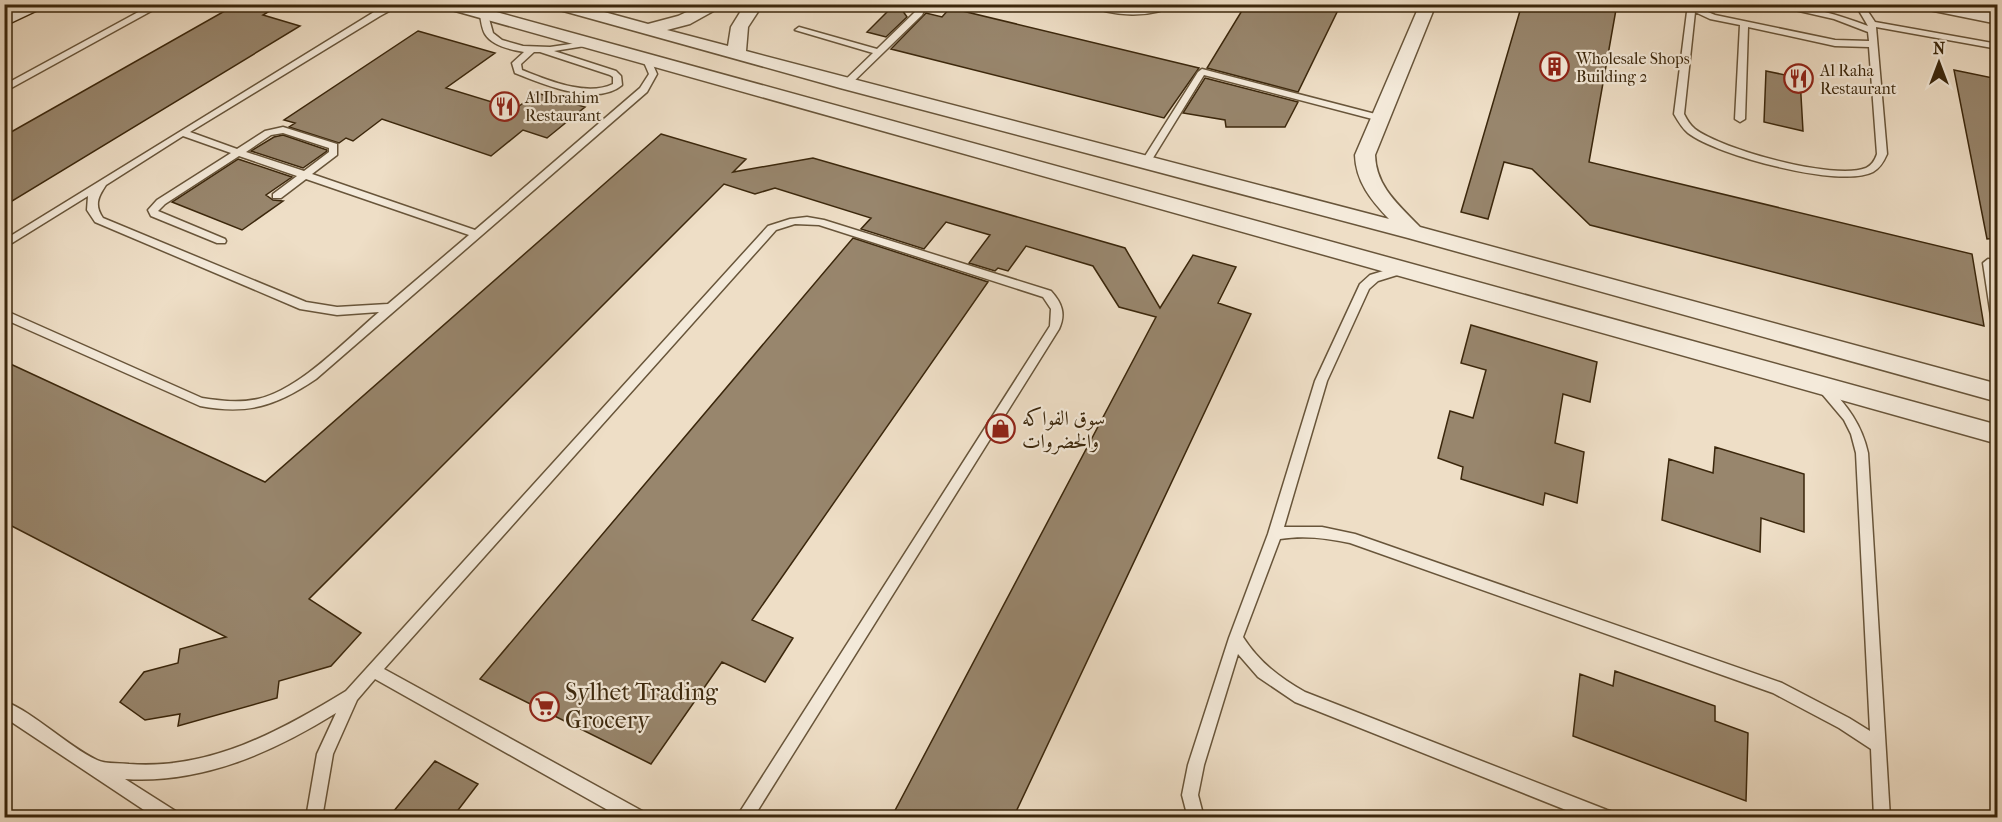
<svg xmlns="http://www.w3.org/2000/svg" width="2002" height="822" viewBox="0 0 2002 822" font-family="'IM FELL French Canon',Amiri,serif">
	<rect width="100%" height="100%" fill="#eedec6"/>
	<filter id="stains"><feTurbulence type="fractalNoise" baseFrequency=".00333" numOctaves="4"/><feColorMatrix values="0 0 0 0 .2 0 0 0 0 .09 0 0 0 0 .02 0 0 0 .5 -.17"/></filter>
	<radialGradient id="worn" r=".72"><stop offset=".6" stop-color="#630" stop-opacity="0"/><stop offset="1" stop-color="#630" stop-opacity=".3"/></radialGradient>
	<path fill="#98866d" stroke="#3b270c" stroke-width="1.5" d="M237 4H281L263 15 300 26 4 206V136Z
		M895 4H898L907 17 886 37 867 32Z
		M1246 4H1341L1298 92 1207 68Z
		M1522 4H1617L1589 162 1972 254 1984 326 1590 225 1532 169 1504 162 1488 219 1461 212Z
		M950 8 1199 68 1164 118 891 49 926 13 942 17Z
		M418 31 495 53 446 88 515 109 537 93 585 107 547 138 523 130 491 156 382 119 353 141 346 138 339 143 289 127 295 123 284 120Z
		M1954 70 1998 79V238L1987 239Z
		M1766 71 1800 78 1803 131 1764 122Z
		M1205 78 1298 102 1285 127H1226L1225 120 1183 113Z
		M661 134 746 159 733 172 813 158 1125 248 1160 308 1193 255 1236 267 1218 303 1251 314 1013 818H891L1156 317 1119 307 1093 266 1026 246 1008 271 998 268 995 271 969 263 990 235 946 222 924 249 861 229 871 218 775 188 755 194 724 184 309 599 361 633 331 666 279 681 277 698 178 726 180 714 145 720 120 702 144 672 178 663 180 649 226 637 4 522V361L265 482Z
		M283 135 327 150V151L303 168 251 151 274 137Z
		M238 159 292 177 266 195 273 200 283 201 242 230 172 202Z
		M853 238 988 282 752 620 793 638 765 682 722 662 651 764 480 679Z
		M1471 325 1597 362 1590 402 1563 394 1555 443 1584 452 1577 503 1545 493 1543 505 1461 479 1463 467 1438 458 1450 411 1473 418 1486 370 1461 363Z
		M1715 447 1804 474V532L1761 518 1760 552 1662 520 1669 459 1713 473Z
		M1615 671 1715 706V721L1748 733 1746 801 1573 736 1580 674 1613 686Z
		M435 761 478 784 452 818H388Z"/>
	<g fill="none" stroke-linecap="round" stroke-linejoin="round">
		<defs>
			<path id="lane" d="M153 4H164L4 92V85Z
				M390 4H402L380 16 190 132 237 149 265 131 283 127 337 144V155L312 174 475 230 640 88 649 74 643 60 644 58H650L657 74 647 92 316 379C276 406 248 415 200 406L4 319V310L202 398C221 401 239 403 258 399 299 390 346 340 379 312L337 315 300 309 95 222 87 210 88 196 4 248V240L374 12ZM283 133 329 148V152L304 171 246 152 271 135ZM183 136 231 153 157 200 148 210 151 216 217 243H225L226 241 225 239 158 211 165 204 239 156 297 176 273 194V198H281L306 179 469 235 388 304 337 307 306 302 103 218C94 205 98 197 106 185Z
				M596 4H604L600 15 596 17 592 15Z
				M914 4H922L925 9 922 15 849 86 846 87 842 84 843 82 873 53 795 30 799 27 877 49 915 12 917 9Z
				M1086 4H1101L1131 9 1176 4C1152 19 1111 17 1086 4Z
				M1688 4H1696V7L1715 15 1835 40 1869 41 1868 32 1834 19 1768 4C1803 4 1836 14 1868 26L1855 4H1863L1875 22 1998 44V49L1876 27 1887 154C1884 161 1880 168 1873 172 1841 189 1716 155 1688 133 1682 128 1678 121 1674 114ZM1695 12 1710 19 1740 25 1735 119 1740 122 1745 119 1748 27 1835 46 1869 47 1877 154C1875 160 1872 165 1866 168 1834 181 1721 149 1695 129 1690 125 1687 120 1684 114Z
				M481 13 488 15 493 33 502 40 523 46 550 47 591 41V45L554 51 616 71 621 76 622 85C597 107 542 84 515 73L512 63 524 52C512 50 492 46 485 34 482 29 481 21 480 15ZM534 52H540L610 75 613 77V84C586 97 548 80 522 70L521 64Z
				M1202 69 1383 116 1385 118 1380 121 1204 75 1148 166H1142L1140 164 1198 72Z
				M807 217 824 220 1051 291C1062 303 1066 314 1059 329L753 818H736L1050 326 1051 309 1043 297 819 225 795 224 776 230 384 669 644 812 646 818H622L375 679 357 700 333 754 322 818H306L317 754 336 713C271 753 202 784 125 779L177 812 179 818H156L4 717V701C35 713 67 746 97 760 105 764 119 763 129 764 209 770 279 732 346 691L768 226 790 219Z
				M1988 259 1998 261V268H1994L1998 287V327L1992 323 1983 263Z
				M1403 265 1407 266 1408 269 1407 272 1378 281 1369 289 1327 381 1284 527H1322L1355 534 1782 683 1849 718 1870 731 1856 453 1851 434 1844 420 1817 388 1823 384 1827 385C1847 405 1862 425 1868 453L1890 818H1874L1871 749 1839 728 1773 693 1350 543C1326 538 1304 535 1280 539L1243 637C1259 662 1280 678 1305 692L1607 810 1613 812 1615 818H1586L1295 702 1258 677 1238 654 1204 765 1198 795 1204 818H1188L1182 795 1188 765 1229 638 1268 534 1315 381 1360 284 1370 275Z
				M4 807 13 812 15 818H4Z"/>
			<path id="street" d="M439 4H467L1998 425V444L441 7Z
				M547 4H575L648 24 678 16 704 4H726L690 24 667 30 728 46 731 27 744 6 763 4 748 27 746 51 1389 219C1371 200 1356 182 1355 155L1420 4H1436L1375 155C1376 187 1399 205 1420 227L1998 384V402L1408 238 840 88 549 7Z
				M1916 4H1951L1998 14V24L1924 9Z"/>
			<path id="secondary" d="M14 4H43L40 9 4 26V10Z"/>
		</defs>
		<use href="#lane" stroke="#68553a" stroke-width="3"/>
		<use href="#street" stroke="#68553a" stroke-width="3"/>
		<use href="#secondary" stroke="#3b270c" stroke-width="3"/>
		<use href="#lane" fill="#f4eada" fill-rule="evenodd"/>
		<use href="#street" fill="#f4eada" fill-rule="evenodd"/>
		<use href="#secondary" fill="#f4eada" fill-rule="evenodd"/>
	</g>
	<defs>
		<symbol id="building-ring" viewBox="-11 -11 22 22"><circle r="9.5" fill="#f4eada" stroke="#8f2418" stroke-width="1.5"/><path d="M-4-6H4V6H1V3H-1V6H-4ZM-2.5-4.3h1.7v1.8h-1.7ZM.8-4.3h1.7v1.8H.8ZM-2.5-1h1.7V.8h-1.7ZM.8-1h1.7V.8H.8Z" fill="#8f2418"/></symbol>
		<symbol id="restaurant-ring" viewBox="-11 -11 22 22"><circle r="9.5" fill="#f4eada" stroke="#8f2418" stroke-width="1.5"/><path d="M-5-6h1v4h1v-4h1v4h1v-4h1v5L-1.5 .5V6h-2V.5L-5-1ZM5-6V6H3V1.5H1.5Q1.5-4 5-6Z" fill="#8f2418"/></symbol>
		<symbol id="shop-ring" viewBox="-11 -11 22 22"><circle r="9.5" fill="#f4eada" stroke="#8f2418" stroke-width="1.5"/><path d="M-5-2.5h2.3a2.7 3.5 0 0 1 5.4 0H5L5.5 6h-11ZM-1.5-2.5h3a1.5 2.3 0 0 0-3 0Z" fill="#8f2418"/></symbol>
		<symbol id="supermarket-ring" viewBox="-11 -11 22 22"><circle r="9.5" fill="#f4eada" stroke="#8f2418" stroke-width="1.5"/><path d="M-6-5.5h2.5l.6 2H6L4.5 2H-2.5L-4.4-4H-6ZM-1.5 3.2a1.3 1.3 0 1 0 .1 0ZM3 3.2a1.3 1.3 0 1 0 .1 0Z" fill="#8f2418"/></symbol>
	</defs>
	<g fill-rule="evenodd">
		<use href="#building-ring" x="1538" y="50" width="33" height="33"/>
		<use href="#restaurant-ring" x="1782" y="62" width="33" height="33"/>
		<use href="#restaurant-ring" x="488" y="90" width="33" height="33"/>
		<use href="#shop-ring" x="984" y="412" width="33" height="33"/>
		<use href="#supermarket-ring" x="528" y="690" width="33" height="33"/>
	</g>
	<g text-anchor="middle" stroke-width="4.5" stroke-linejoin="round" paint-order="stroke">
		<g font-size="16" fill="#3b270c" stroke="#f4eada" text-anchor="start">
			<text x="1576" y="64">Wholesale Shops<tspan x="1576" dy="18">Building 2</tspan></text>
			<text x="1820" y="76">Al Raha<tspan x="1820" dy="18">Restaurant</tspan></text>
			<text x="525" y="103">Al Ibrahim<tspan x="525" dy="18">Restaurant</tspan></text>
		</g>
		<g font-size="20" fill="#3b270c" stroke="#f4eada" text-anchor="start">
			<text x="1022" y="425">سوق الفواكه<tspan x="1022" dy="23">والخضروات</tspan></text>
		</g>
		<g font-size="24" fill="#3b270c" stroke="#f4eada" text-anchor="start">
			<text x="565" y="700">Sylhet Trading<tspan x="565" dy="28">Grocery</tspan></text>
		</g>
	</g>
	<rect width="2002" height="822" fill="none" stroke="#eedec6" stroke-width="24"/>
	<rect x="6" y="6" width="1990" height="810" fill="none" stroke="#3b270c" stroke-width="3"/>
	<rect x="12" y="12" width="1978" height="798" fill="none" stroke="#3b270c" stroke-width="1.5"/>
	<g transform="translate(1939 63)" stroke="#f4eada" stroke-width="4.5" paint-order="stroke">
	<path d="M0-4.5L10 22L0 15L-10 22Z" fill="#3b270c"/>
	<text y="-9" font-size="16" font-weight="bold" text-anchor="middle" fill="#3b270c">N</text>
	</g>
	<rect width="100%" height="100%" filter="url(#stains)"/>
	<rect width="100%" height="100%" fill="url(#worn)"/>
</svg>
